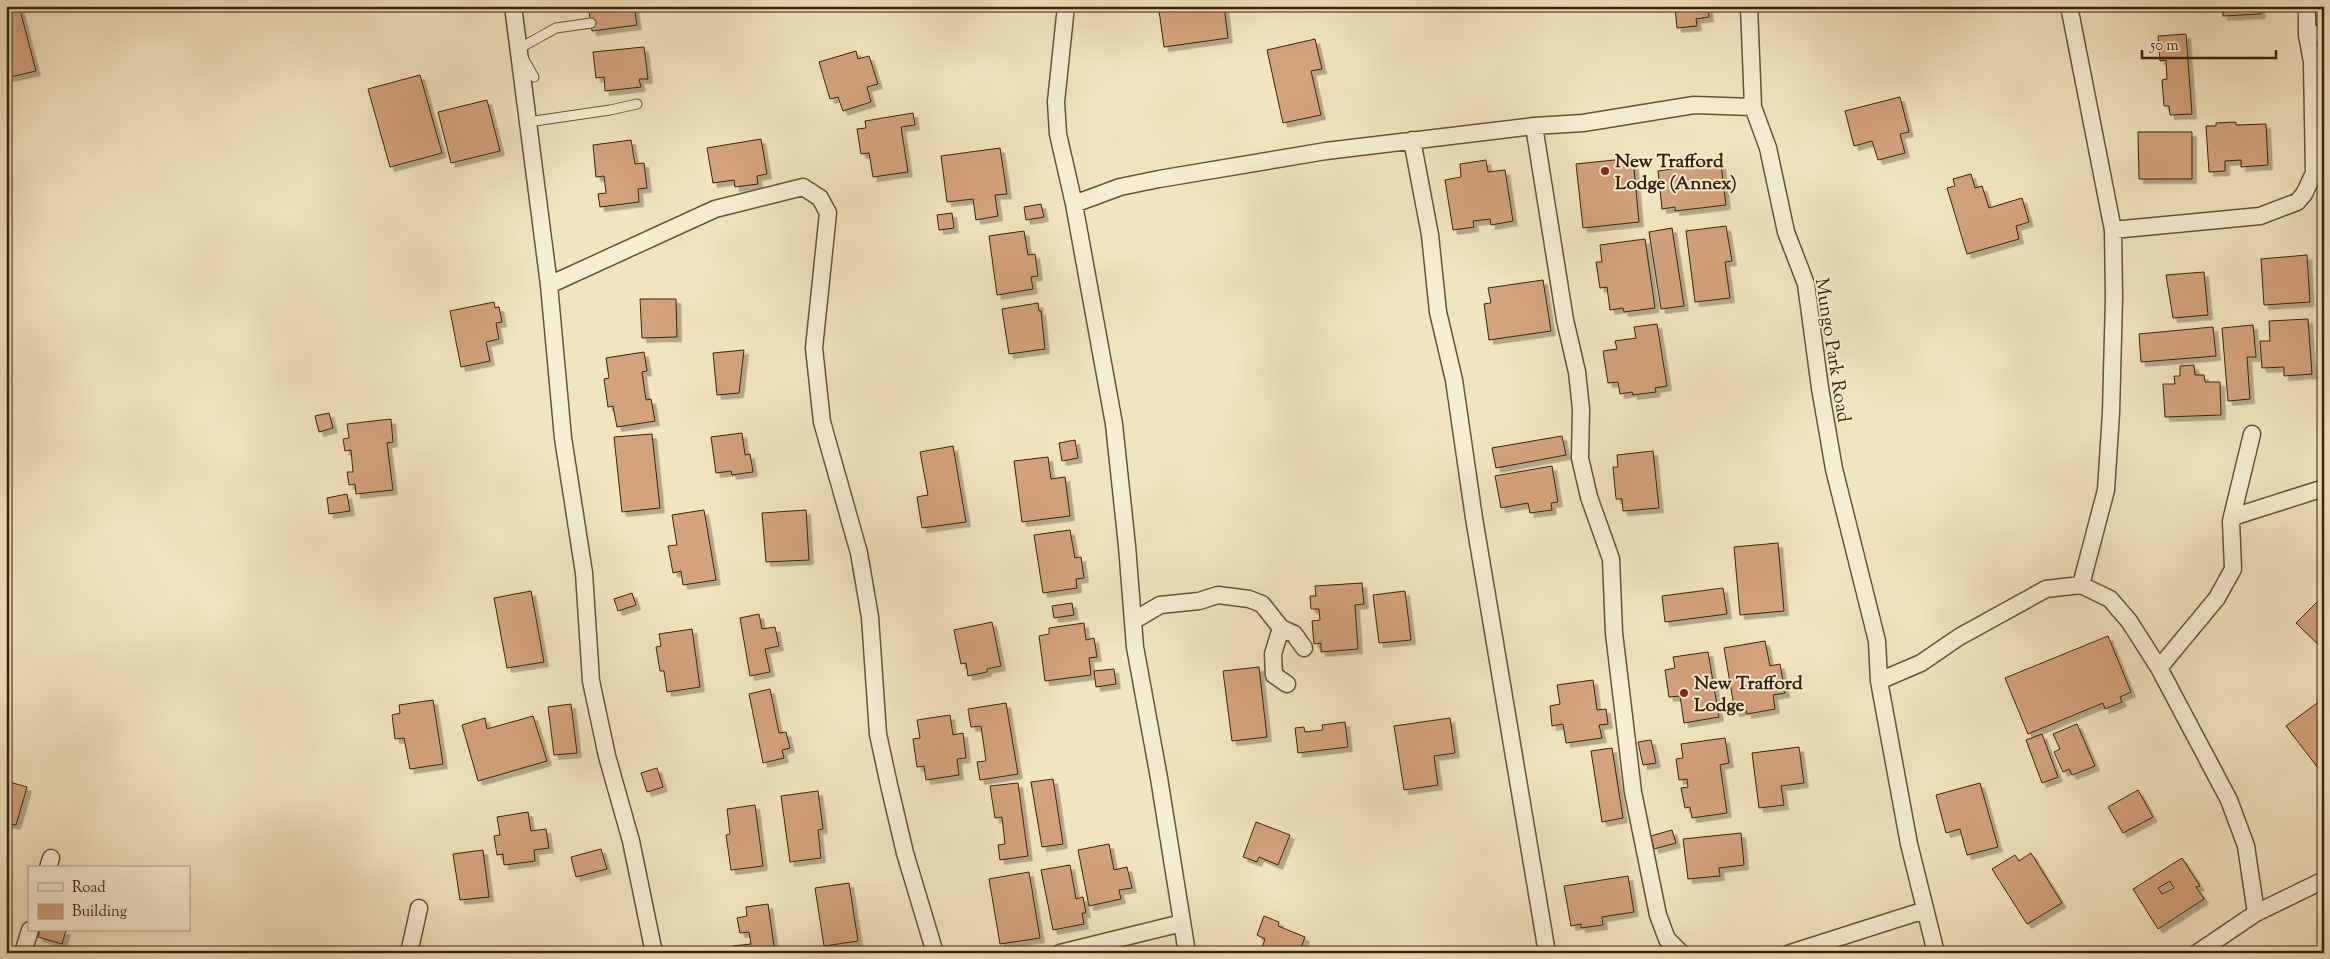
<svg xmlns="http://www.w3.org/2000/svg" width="2330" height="959" viewBox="0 0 2330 959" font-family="'Sorts Mill Goudy',serif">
	<defs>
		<filter id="shadow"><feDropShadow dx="4.5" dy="4.5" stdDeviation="0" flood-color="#0004"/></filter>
	</defs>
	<rect width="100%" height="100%" fill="#f1e5bf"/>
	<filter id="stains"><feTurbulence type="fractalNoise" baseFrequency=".004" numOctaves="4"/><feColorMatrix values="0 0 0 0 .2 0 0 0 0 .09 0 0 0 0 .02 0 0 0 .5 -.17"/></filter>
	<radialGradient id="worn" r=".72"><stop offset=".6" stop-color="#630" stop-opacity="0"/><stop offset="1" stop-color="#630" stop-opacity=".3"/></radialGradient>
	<path fill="#d4a27c" stroke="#372209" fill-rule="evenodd" filter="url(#shadow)" d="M19 6 36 71 6 78V8Z
		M588 6H634L637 25 592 31Z
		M1182 6H1224L1228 38 1164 47 1159 11Z
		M1664 6H1708L1709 17 1696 19 1697 26 1677 28 1675 7Z
		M2223 6H2261V14L2223 16Z
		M2186 34 2192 114 2170 115 2169 106H2164L2162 80 2167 79 2166 60 2160 61 2158 36Z
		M1315 39 1322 69 1311 71 1321 115 1283 123 1267 50Z
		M644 47 648 79H639L641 87 605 91 604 77 596 78 593 52Z
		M856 51 858 59 869 56 878 84 867 87 871 102 843 111 838 97 830 99 819 62Z
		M420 75 442 153 390 167 368 89Z
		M1900 97 1909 132 1900 134 1905 153 1878 160 1872 141 1854 146 1845 111Z
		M487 100 500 151 451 163 438 112Z
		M913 113 915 125 901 127 908 172 873 177 869 153 861 154 857 129 866 128 865 121Z
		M2236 122V125L2266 124 2268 165 2241 167V160L2225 161V171L2209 172 2206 126H2216V123Z
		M2138 132H2192V179H2139Z
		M761 139 767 174 757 176 758 184 735 187 734 180 713 183 707 148Z
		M631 140 635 164 644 163 647 188 638 189 639 202 600 207 598 194 606 193 604 176 596 177 593 145Z
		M1000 148 1007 194 995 195 998 216 976 220 973 199 947 202 941 156Z
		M1633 158 1639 222 1583 228 1576 164Z
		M1486 160 1488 172 1505 170 1513 221 1491 225 1490 219 1473 221 1474 227 1453 230 1445 180 1461 177 1460 164Z
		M1705 161 1706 165 1721 164 1726 205 1675 211V207L1662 209 1658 171 1685 167 1684 163Z
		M1971 174 1975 188 1982 186 1989 208 2022 198 2029 222 2016 226 2019 239 1967 254 1947 188 1955 186 1953 179Z
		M1041 204 1044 217 1026 220 1024 207Z
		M952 213 954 228 939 230 937 215Z
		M1726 226 1732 261 1725 262 1730 298 1695 302 1686 231Z
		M1672 228 1684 306 1661 309 1649 232Z
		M1024 231 1028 255 1035 254 1038 276 1031 277 1033 289 997 295 989 236Z
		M2320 234H2324V271Z
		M1645 239 1655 308 1624 312 1623 308 1610 310 1607 287 1600 288 1596 262H1602L1600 245Z
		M2307 255 2310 302 2264 305 2261 259Z
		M2204 272 2208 315 2173 318 2166 275Z
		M1543 280 1551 331 1489 340 1484 304 1491 303 1488 288Z
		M640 299H676L677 337 642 338Z
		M494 302 495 308 499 307 502 322 496 323 499 339 486 342 490 361 461 367 450 311Z
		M1038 303 1039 311H1041L1045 349 1009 354 1002 309Z
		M2308 319 2312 374 2284 376V367L2262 368 2260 341H2270L2269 321Z
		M1657 324 1667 386 1655 388 1656 392 1633 395 1632 392 1620 394 1618 382 1608 383 1603 351 1617 349 1615 341 1636 338 1634 327Z
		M2253 325 2256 357H2247L2250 399 2228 401 2222 328Z
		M2213 327 2216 356 2141 362 2139 334Z
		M744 350 739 393 717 395 713 353Z
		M644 352 647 371 642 372 646 400 651 399 655 421 617 427 613 406 608 407 604 379 609 378 606 358Z
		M2194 365 2195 375H2204L2205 382H2220L2221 415 2165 417 2163 384H2175L2174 376H2180V366Z
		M329 413 333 428 319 432 315 416Z
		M391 419 393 442 387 443 393 490 356 494 355 484 349 485 347 472H353L351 450 345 451 343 439 349 438 347 424Z
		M742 433 745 455 750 454 753 472 732 475 731 471 716 473 711 437Z
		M652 434 660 508 622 512 614 437Z
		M1562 436 1566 455 1496 468 1492 448Z
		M1075 440 1078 458 1062 461 1059 443Z
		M953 446 966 522 922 528 917 497 928 495 920 452Z
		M1653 451 1659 508 1623 511 1622 499H1616L1613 467H1618L1617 455Z
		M1048 457 1051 479 1065 477 1070 516 1022 522 1014 461Z
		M1552 466 1558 502 1551 503 1552 510 1530 513 1528 503 1501 508 1495 476Z
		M347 494 350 511 329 514 327 498Z
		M704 510 716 580 683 585 681 571 673 573 668 546 677 545 672 515Z
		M806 510 809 560 766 562 762 513Z
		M1070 530 1075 558 1081 557 1084 578 1076 579 1077 588 1043 593 1034 535Z
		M1778 543 1784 611 1740 615 1734 547Z
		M1362 583 1364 604 1355 605 1358 649 1321 652V643L1314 644 1312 621 1320 620 1319 609H1311L1310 596H1316L1315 586Z
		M1723 588 1727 614 1665 622 1662 596Z
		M531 591 544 662 507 668 494 598Z
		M1405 591 1411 640 1379 643 1373 595Z
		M632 593 636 605 618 611 614 599Z
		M2324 595V650L2296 623Z
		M1072 603 1074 615 1054 618 1052 606Z
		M759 614 762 629 775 627 779 646 765 649 770 672 750 676 740 618Z
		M992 622 1001 666 987 669V672L968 676 966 663 961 664 954 630Z
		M1084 623 1086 640 1094 638 1097 657 1089 658 1091 675 1045 681 1039 636 1049 634V628Z
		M692 629 700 687 667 692 664 671H660L656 647 661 646 659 634Z
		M2108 636 2131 692 2120 697 2122 702 2105 709 2103 703 2028 734 2005 678Z
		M1765 641 1770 666 1780 664 1785 693 1773 695 1775 709 1747 714 1746 710 1735 712 1724 648Z
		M1708 652 1719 717 1684 723 1680 696 1669 697 1665 670 1675 668 1673 657Z
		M1259 667 1267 737 1232 741 1223 671Z
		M1114 669 1116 684 1096 687 1094 671Z
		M1593 680 1597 710 1606 709 1608 724 1599 725 1602 738 1566 743 1563 724 1552 726 1550 706 1560 704 1557 685Z
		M770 689 779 733 786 732 790 748 782 750 784 758 763 763 749 694Z
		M2324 698V776L2286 726Z
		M433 700 443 764 410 769 404 738 395 739 392 715 400 713 399 705Z
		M1006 703 1018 774 980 780 977 762 986 761 981 726 971 727 968 709Z
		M571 704 577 753 554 755 548 707Z
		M950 715 953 735 963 733 966 758 957 759 959 775 926 780 924 766 917 767 913 739 920 738 917 720Z
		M533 716 547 761 478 781 462 725 485 718 487 729Z
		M1450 718 1455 753 1434 756 1438 785 1404 790 1394 726Z
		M1345 722 1348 747 1298 753 1295 728 1304 727 1305 732 1323 730 1322 725Z
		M2077 724 2095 766 2072 775 2069 769 2063 772 2054 752 2060 749 2053 734Z
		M2042 734 2058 777 2042 783 2026 740Z
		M1725 738 1729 763 1720 765 1727 813 1692 818 1690 807 1685 808 1681 788 1688 787 1687 779 1679 780 1676 759 1683 758 1681 744Z
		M1651 740 1656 763 1643 765 1638 742Z
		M1799 747 1804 783 1781 786 1784 805 1759 808 1752 753Z
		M1612 748 1623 818 1602 822 1591 751Z
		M657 768 663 787 647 792 641 773Z
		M1053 779 1063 844 1042 847 1031 782Z
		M6 781 27 787 16 825 6 823Z
		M1018 783 1028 856 1000 860 998 845 1005 844 1002 817 995 818 990 786Z
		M1980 783 1998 847 1967 855 1960 829 1946 833 1936 795Z
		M2138 790 2153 817 2123 833 2108 807Z
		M818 791 823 829 818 830 821 858 790 862 781 796Z
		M755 805 763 866 731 870 726 835 730 834 727 809Z
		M528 812 531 831 546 829 549 848 534 850 535 861 504 865 503 854 497 855 494 836 500 835 497 817Z
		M1256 822 1290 835 1278 865 1259 857 1257 862 1243 857Z
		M1672 830 1676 843 1654 849 1651 836Z
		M1741 833 1744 865 1719 868 1720 876 1688 879 1683 839Z
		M1109 844 1114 870 1127 867 1132 888 1119 890 1121 899 1089 906 1078 850Z
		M601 849 607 869 576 877 571 857Z
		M483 850 489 897 460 900 453 854Z
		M2031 853 2062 903 2027 924 1992 869 2015 855 2019 861Z
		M2182 858 2200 886 2196 887 2204 899 2158 929 2133 889ZM2170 881 2174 888 2162 894 2158 888Z
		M1070 865 1076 899 1083 897 1086 913H1082L1084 924 1053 930 1041 870Z
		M1029 872 1040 938 1000 944 989 879Z
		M1628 876 1634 912 1602 917 1603 925 1581 928V924L1571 926 1564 886Z
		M849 883 858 941 824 946 815 888Z
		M768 904 775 953H734L733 946 751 944 749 932 740 933 737 918 747 916 746 907Z
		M1264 916 1279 922 1278 926 1305 937 1299 953H1260L1265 939 1257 935Z
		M40 930H66L62 944 38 937Z"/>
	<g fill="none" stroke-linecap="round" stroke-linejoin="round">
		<defs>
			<path id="service" d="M534 77 518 49 556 28 591 23
				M528 122 610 110 637 104"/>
			<path id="minor" d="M513 6 549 285 563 438 584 573 591 681 607 756 631 841 654 953
				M1066 6 1056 102 1058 134 1074 204 1114 424 1127 546 1135 647 1159 778 1187 953
				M1749 6 1753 107 1768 148 1786 232 1806 284 1820 388 1834 469 1877 641 1879 681 1909 844 1936 953
				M2069 6 2113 230 2114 297 2111 413 2106 490 2081 585
				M2307 35 2324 33
				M1534 126 1565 320 1577 372 1581 409 1580 458 1589 497 1611 559 1614 633 1633 792 1658 915 1667 939 1681 953
				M1412 140 1430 235 1438 312 1454 380 1474 518 1547 953
				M1074 204 1120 187 1159 179 1326 151 1534 126 1583 123 1694 105 1753 107
				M2113 230 2260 216 2297 202 2304 194 2314 173 2312 62 2307 35V6
				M549 285 715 209 803 187 820 198 828 213 814 348 822 422 859 553 870 617 878 734 889 785 905 853 935 953
				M2231 521 2236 516 2324 488
				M1133 621 1160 605 1199 601 1218 595 1249 599 1262 604 1281 628 1273 654 1274 675 1287 684
				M1281 628 1294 634 1304 648
				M2159 668 2217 598 2233 569 2231 521 2252 434
				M1879 681 1921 663 1959 637 2046 589 2081 585 2110 599 2129 621 2159 668 2229 800 2246 846 2256 913
				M48 868 51 858
				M23 953 30 930
				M409 953 419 908
				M1060 953 1182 923
				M1790 953 1925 910
				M2197 953 2256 913 2324 880"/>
		</defs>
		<use href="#service" stroke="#665336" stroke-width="11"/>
		<use href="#minor" stroke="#665336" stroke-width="19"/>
		<use href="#service" stroke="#f6eed5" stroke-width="9"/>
		<use href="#minor" stroke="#f6eed5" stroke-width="16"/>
	</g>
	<g fill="#8f2418" stroke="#f6eed5" stroke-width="2">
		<circle cx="1605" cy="171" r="5"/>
		<circle cx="1684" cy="693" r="5"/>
	</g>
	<g text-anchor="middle" stroke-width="4" stroke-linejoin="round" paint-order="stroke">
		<g font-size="19" font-weight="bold" fill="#372209" stroke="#f6eed5" text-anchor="start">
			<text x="1615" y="167">New Trafford<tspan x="1615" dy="22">Lodge (Annex)</tspan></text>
			<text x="1694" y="689">New Trafford<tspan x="1694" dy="22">Lodge</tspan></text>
		</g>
		<g font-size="19" fill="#372209" stroke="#f6eed5">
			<text transform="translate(1834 350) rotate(81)" y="7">Mungo Park Road</text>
		</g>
	</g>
	<rect width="2330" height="959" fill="none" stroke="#f1e5bf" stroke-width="25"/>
	<rect x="8" y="8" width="2315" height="944" fill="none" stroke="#372209" stroke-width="2.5"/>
	<rect x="12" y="12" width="2305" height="934" fill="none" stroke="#372209"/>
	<rect x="28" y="866" width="162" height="65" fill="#f6eed5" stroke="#aa9c83"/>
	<rect x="38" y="883" width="25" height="8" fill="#f6eed5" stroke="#aa9c83"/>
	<text x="72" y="892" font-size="15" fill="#372209">Road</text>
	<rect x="38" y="904" width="25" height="15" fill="#d4a27c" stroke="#aa9c83"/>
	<text x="72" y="916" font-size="15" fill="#372209">Building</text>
	<path d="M2142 50v8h134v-8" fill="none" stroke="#372209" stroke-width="2.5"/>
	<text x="2150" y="50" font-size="15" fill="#372209" stroke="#f6eed5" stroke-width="4" paint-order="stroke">50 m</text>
	<rect width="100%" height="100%" filter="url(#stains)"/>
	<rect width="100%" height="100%" fill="url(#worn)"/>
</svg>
